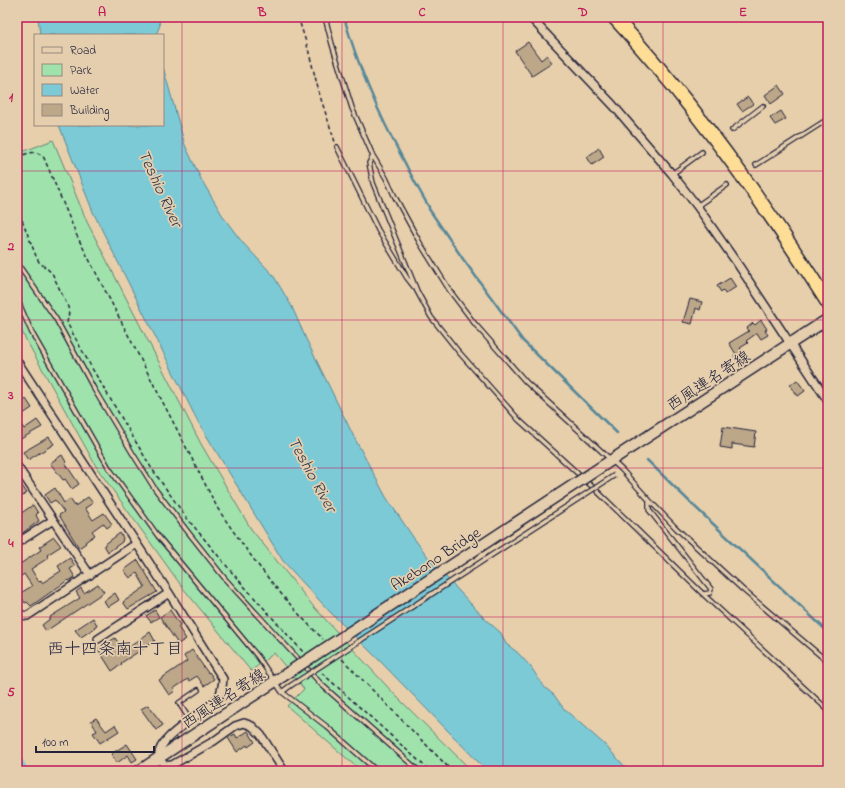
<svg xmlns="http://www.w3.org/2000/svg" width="845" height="788" viewBox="0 0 845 788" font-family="'Indie Flower','Klee One',sans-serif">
	<rect width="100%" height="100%" fill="#e7cfab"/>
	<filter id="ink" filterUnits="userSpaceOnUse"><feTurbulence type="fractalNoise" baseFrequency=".025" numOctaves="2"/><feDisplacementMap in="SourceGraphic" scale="8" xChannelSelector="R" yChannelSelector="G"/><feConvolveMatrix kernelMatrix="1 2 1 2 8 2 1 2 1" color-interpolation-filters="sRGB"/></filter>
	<g filter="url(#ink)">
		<path fill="#a0e2ac" stroke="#618274" d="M53 140 87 222 201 444 251 529 313 606 395 695 472 771H361L287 706 304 689 274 653 251 671 183 588 97 468 24 336 17 321V154Z"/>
		<path fill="#7bcad6" stroke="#578798" d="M38 17H158L160 25 156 35H40Z
			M163 67 185 145 201 179 224 218 242 242 273 275 292 307 306 339 354 437 386 497 413 537 431 561 485 619 501 633 506 644 517 652 531 667 543 686 554 695 564 709 604 744 629 771H487L375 656 331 613 283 561 197 420 93 212 59 125H163Z"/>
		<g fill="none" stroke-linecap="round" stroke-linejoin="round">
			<path stroke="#578798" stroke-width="2.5" d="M344 17C358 67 379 115 404 161 412 177 420 192 429 207V209L463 259 523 341 617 433
				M647 460 693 505 828 632"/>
			<path stroke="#7bcad6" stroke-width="14" d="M17 764 21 771"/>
		</g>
		<path fill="#bda789" stroke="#22223b" d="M528 42 541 60 547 55 552 63 532 76 515 51Z
			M779 85 785 94 771 104 765 95Z
			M748 97 753 104 742 111 737 104Z
			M781 111 786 119 775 125 770 118Z
			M599 148 604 157 592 165 587 157Z
			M730 278 736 287 725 294 723 290 721 292 717 286Z
			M690 299 702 302 700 310 696 308 692 324 683 322Z
			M761 320 767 329 765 330 768 335 761 339 757 333 746 341 748 343 740 348 745 356 737 361 734 355 736 354 729 343 749 331 747 328 753 323 755 325Z
			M797 380 805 391 798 396 790 385Z
			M26 399 32 408 17 418V406Z
			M17 419 24 429 37 420 42 427 17 441Z
			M723 427 756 432 754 447 732 444V449L720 447Z
			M49 437 54 444 28 460 23 452Z
			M62 455 66 462 65 463 79 484 72 489 65 479 63 480 50 463Z
			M17 479 27 493 17 500Z
			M55 488 64 503 70 499 75 506 88 497 93 503 85 508 93 520 104 513 112 524 107 528 103 523 92 531 95 535 85 542 86 543 79 548 59 515 64 512 55 500 50 503 45 495Z
			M33 505 38 513 36 515 39 521 17 537V516Z
			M120 533 123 538 122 542 108 552 104 545Z
			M54 537 61 546 47 555 48 558 31 569 39 582 41 580 42 583 61 571 58 566 70 558 75 566 70 569 75 577 69 581 68 580 31 606 27 602 25 603 19 594 32 586 24 574 17 579V566L41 550 39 547Z
			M138 560 157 592 128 609 123 602 145 587 137 573 130 578 124 570Z
			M98 584 104 592 46 631 42 625 51 618 50 617 80 598 76 592 81 588 84 593Z
			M115 593 119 600 108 607 104 601Z
			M155 610 159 617 151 622 146 616Z
			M170 610 180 625 178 627 186 639 178 644 160 617Z
			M93 618 97 625 94 627 95 628 81 637 75 630Z
			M150 632 155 641 121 663 122 664 112 671 98 649 115 638 124 651Z
			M192 650 208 673 209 672 214 679 204 686 197 676 189 681 188 679 173 689 175 691 169 695 159 680 187 661 184 656Z
			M148 705 163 725 156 730 141 709Z
			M96 718 106 731 115 725 119 731 100 743 93 733 97 731 91 721Z
			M248 731 255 742 248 747 247 745 237 752 228 738 235 734 237 738Z
			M127 744 137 759 132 762 128 755 117 763 111 754Z"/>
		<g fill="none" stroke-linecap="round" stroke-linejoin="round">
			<defs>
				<path id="lane" d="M325 17 332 44 352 108 373 156 386 178 395 197 420 243 450 291 475 324 526 382 622 470 649 500 676 528 742 589 828 662
					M732 130 763 106
					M337 147 378 230 407 278 414 287
					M373 156 369 163 373 183 417 291 431 317 458 351 519 420 597 491 703 594 710 593 711 589 649 510V500
					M756 165 828 119
					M672 174 702 152
					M697 206 727 185
					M17 263 56 319 94 389 133 454 155 489 188 532 226 580 322 685 419 771
					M17 299 32 333 109 468 158 536 258 657 282 692 326 726 377 771
					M703 594 828 710
					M282 692 290 686
					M190 720 179 703 198 690"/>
				<path id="street" d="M530 17 613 105 672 174 697 206 739 266 828 401
					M17 361 169 593 223 679C222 687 222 693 217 699 206 712 150 741 160 759 163 765 166 766 172 765L214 741 235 726 244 723 252 726 261 735 284 771
					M17 466 90 575
					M17 543 53 520
					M17 611 19 614 27 616 136 544
					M98 639 169 593"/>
				<path id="secondary" d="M604 465 828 319
					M139 771 283 676"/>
				<path id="highway" d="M614 17C695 105 764 202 828 303"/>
			</defs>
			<use href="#lane" stroke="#22223b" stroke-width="6"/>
			<use href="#street" stroke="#22223b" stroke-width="10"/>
			<use href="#secondary" stroke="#22223b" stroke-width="13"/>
			<use href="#highway" stroke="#22223b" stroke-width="16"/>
			<path stroke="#22223b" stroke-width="1.5" stroke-dasharray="4 3" stroke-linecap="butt" d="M298 17 307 45 320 96 335 142
				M17 157C27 154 36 148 44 158L77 236 218 509C249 555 283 600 323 639
				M17 207 36 256 39 262 52 273 68 307 69 312 67 323 93 370 152 469 186 517 235 576 303 652
				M342 659 452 771
				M322 673 430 771"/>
			<use href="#lane" stroke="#e5ceae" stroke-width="3.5"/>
			<use href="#street" stroke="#e5ceae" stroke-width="7"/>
			<use href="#secondary" stroke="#e5ceae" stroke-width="10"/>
			<use href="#highway" stroke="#fedd96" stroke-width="13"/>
			<defs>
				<path id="lane-bridge" d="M290 686 615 475"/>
				<path id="secondary-bridge" d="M283 676 604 465"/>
			</defs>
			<use href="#lane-bridge" stroke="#22223b" stroke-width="6" stroke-linecap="butt"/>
			<use href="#secondary-bridge" stroke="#22223b" stroke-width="13" stroke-linecap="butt"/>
			<use href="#lane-bridge" stroke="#e5ceae" stroke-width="3.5"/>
			<use href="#secondary-bridge" stroke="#e5ceae" stroke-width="10"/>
		</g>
	</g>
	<path fill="none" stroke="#c2185b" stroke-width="1" stroke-opacity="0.55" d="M182 17V771M342 17V771M503 17V771M663 17V771M17 171H828M17 320H828M17 468H828M17 617H828"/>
	<g text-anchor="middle" stroke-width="3.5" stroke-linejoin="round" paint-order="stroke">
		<g font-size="16" fill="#22223b" stroke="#e5ceae">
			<text transform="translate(708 380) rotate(-33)" y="6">西風連名寄線</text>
			<text transform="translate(435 558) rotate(-33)" y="6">Akebono Bridge</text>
			<text transform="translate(223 698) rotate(-33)" y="6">西風連名寄線</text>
		</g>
		<g font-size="17" font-style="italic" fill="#2f3b52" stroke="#e5ceae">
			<text transform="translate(161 188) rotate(65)" y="6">Teshio River</text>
			<text transform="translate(313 474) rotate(61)" y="6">Teshio River</text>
		</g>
		<g font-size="17" fill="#22223b" stroke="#e5ceae">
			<text x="115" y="654">西十四条南十丁目</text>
		</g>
	</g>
	<rect width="845" height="788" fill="none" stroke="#e5ceae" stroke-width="44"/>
	<rect x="34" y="34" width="130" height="92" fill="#e5ceae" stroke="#978980"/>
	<rect x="42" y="47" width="20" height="6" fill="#e5ceae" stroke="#978980"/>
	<text x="70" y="54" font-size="12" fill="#22223b">Road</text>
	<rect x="42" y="64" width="20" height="12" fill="#a0e2ac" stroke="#978980"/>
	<text x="70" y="74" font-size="12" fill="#22223b">Park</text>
	<rect x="42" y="84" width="20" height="12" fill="#7bcad6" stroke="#978980"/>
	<text x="70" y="94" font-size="12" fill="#22223b">Water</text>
	<rect x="42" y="104" width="20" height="12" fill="#bda789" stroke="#978980"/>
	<text x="70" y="114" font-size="12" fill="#22223b">Building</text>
	<path d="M36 746v6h118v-6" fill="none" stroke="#22223b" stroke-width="2"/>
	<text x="42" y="746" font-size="12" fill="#22223b" stroke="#e5ceae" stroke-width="3" paint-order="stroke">100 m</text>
	<rect x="22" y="22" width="801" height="744" fill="none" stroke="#c2185b" stroke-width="1.5"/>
	<g font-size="13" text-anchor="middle" font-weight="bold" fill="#c2185b">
		<text x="102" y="16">A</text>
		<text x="262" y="16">B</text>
		<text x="422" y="16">C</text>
		<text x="583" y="16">D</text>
		<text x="743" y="16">E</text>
		<text x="11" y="101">1</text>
		<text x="11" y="250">2</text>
		<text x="11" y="399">3</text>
		<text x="11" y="547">4</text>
		<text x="11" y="696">5</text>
	</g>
</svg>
